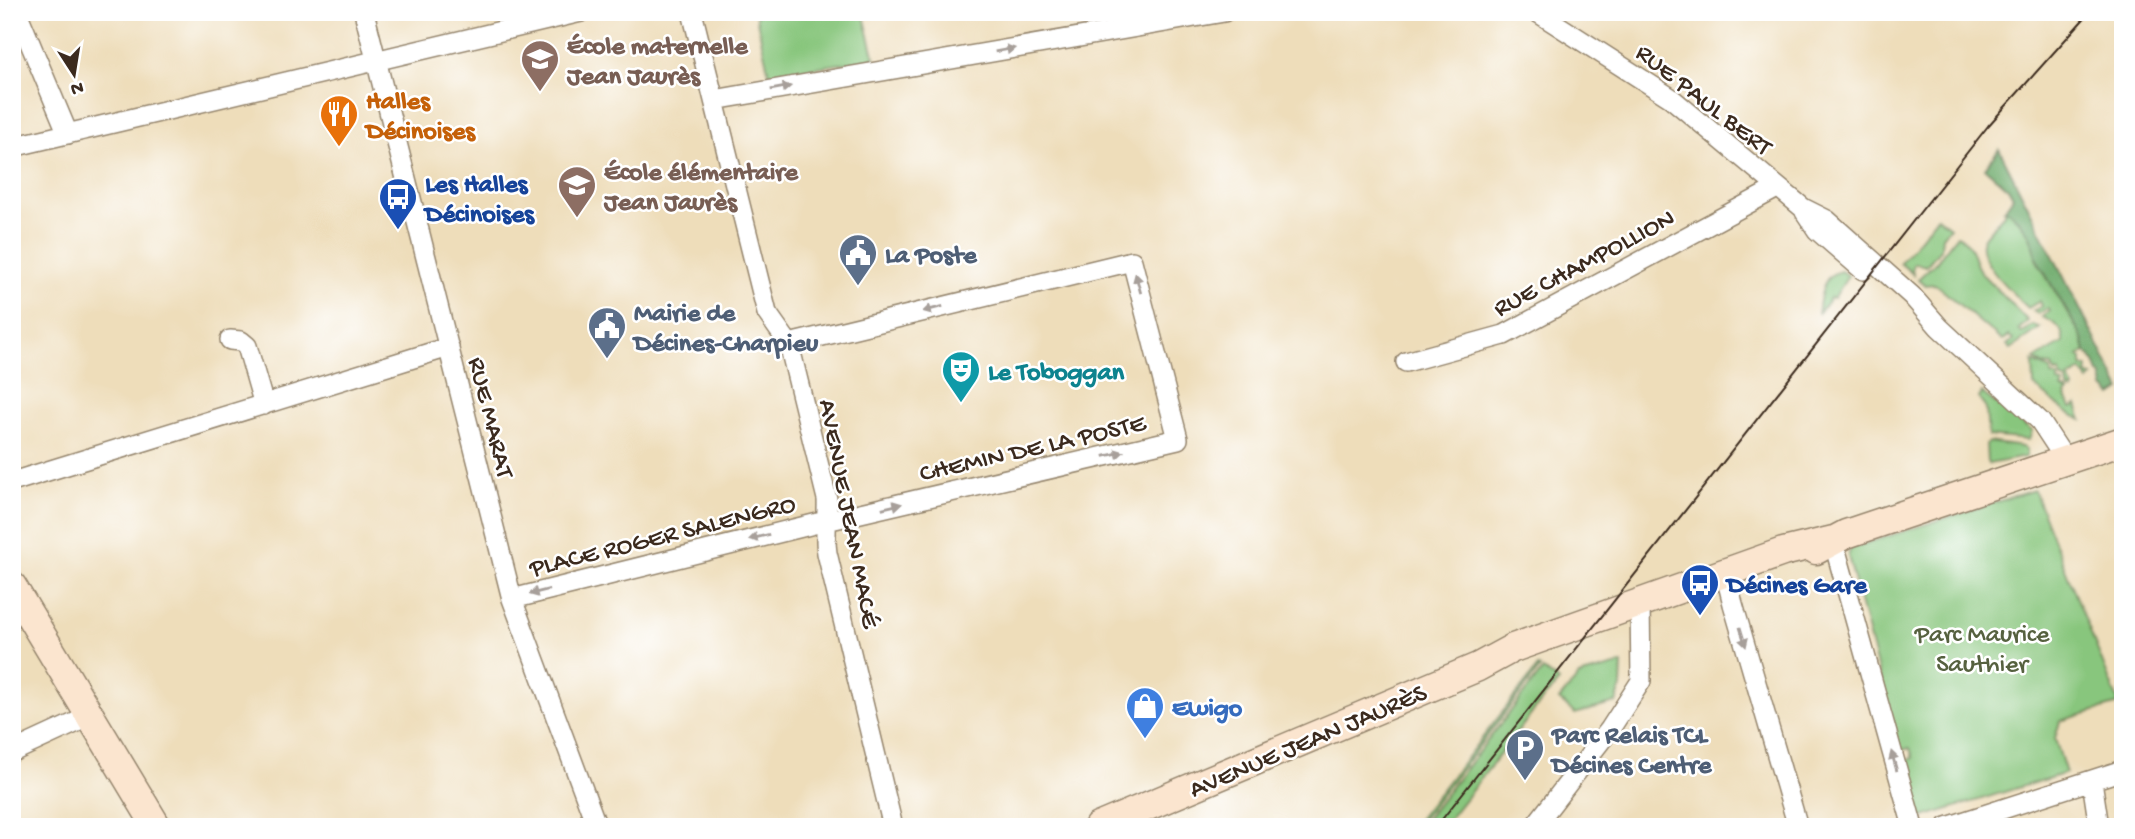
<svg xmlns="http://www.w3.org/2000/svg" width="2135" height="839" viewBox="0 0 2135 839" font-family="'Gochi Hand',sans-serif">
	<rect width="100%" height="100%" fill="#fff"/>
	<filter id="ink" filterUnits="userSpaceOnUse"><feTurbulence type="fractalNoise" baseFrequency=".0143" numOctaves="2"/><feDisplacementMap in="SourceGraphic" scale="14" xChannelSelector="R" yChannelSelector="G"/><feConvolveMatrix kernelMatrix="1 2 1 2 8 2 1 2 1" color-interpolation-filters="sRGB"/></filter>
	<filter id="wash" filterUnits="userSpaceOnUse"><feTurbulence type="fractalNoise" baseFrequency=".00686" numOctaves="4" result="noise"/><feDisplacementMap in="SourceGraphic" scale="28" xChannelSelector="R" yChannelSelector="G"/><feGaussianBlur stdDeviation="1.57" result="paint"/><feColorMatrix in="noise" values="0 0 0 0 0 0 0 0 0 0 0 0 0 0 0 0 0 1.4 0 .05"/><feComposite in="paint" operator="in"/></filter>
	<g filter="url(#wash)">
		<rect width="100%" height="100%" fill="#eeddba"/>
		<path fill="#88c67d" stroke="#62784e" stroke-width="2" d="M755 12H863L875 59 769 74Z
			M2004 210H2008C2023 223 2035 238 2036 259L2083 339 2086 352 2078 356 2082 359V367L2088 368 2087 375 2093 377 2088 381 2082 371 2069 378 2074 389 2073 391 2068 389 2067 380 2061 379 2060 372 2055 373 2052 366 2043 365 2035 359 2063 343C2064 327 2055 323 2042 317L2050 311 2048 308 2038 314 2033 311 2042 306 2040 301 2028 308C2014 294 1974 260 1983 239 1984 235 1999 220 2004 214Z
			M1937 217 1950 227 1942 236 1941 248 1926 266 1915 263 1912 266 1913 274 1900 263Z
			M1957 235C1975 243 1971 261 1982 274L2028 321 2018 330 2022 333 2033 325 2040 328 2011 349 2007 345 2013 340 2009 336 2002 341 1935 284 1925 285 1918 279 1936 262Z
			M1841 271 1848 276 1834 298 1831 297 1818 314C1821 297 1820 275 1841 271Z
			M2033 362 2051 370V376L2058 377V383L2064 384 2062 389 2068 392 2065 395 2071 408 2077 405 2082 420 2066 412 2034 386Z
			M1982 393 2032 431 2029 440 1988 436 1986 409 1979 398Z
			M1988 442 2022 447 2026 449V457L1989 464 1987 462 1986 445Z
			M2034 490 2119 704 2060 721 2055 739 2066 773 1920 818 1902 762 1913 758 1910 748 1899 751 1848 556 1851 548Z
			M1622 664 1621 687 1616 703 1575 714 1559 700 1579 676Z
			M1538 667 1540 668 1416 827H1412Z
			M1543 670 1559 682 1545 697 1443 827H1420Z"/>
		<path fill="#6eab6c" stroke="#546a45" stroke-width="2" d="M1999 149 2121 390 2112 396 2104 388 2102 376 2099 374 2095 362 2086 352 2083 339 2036 258C2035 239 2023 223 2008 210H2004L2013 197 2008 188 1985 168Z"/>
	</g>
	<g filter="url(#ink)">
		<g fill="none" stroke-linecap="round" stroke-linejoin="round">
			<defs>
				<path id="street" d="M17 12 68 134
					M364 12 512 599 597 827
					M692 12 767 313 789 344 827 499C828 517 824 534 827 553L893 827
					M1537 12 1671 98 1803 208 1827 220 1912 296 1939 327 2040 421 2065 459
					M714 100 1224 12
					M12 147 581 12
					M1805 212 1817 230 1863 270
					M230 340 241 341 247 346 264 405
					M1406 362 1504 335 1777 188
					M12 482 449 347
					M1833 540 1913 827
					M1730 570 1729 588 1733 604 1798 827
					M512 599 826 521 1178 439 1132 261 789 344
					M12 752 90 716
					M2092 781 2099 827
					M1534 827 1610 729 1641 681 1640 602
					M1947 827 2123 770"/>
				<path id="secondary" d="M1816 550 1846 534 2123 441
					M12 586 157 827
					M1098 827 1478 667 1513 648 1783 552 1833 540"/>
			</defs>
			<use href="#street" stroke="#94846c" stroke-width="22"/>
			<use href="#secondary" stroke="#94846c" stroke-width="31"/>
			<use href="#street" stroke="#fff" stroke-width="19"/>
			<use href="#secondary" stroke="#fbe5cf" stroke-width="28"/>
			<path stroke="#3b2a1e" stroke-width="2" d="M1436 827 1988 126 2090 12"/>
		</g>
		<defs><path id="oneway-solid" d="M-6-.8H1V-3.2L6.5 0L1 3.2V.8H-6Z" transform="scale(1.75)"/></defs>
		<g fill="#a79f9a">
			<use href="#oneway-solid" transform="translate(1005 50) rotate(-10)"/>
			<use href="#oneway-solid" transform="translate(781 88) rotate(-10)"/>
			<use href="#oneway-solid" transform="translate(1138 283) rotate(-105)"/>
			<use href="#oneway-solid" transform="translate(933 309) rotate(166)"/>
			<use href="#oneway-solid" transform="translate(1114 454) rotate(-13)"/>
			<use href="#oneway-solid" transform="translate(892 506) rotate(-13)"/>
			<use href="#oneway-solid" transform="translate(759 537) rotate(166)"/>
			<use href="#oneway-solid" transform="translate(539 592) rotate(166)"/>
			<use href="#oneway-solid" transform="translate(1743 637) rotate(73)"/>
			<use href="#oneway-solid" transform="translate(1894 761) rotate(-106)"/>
		</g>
	</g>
	<defs>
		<symbol id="school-pin" viewBox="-11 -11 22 30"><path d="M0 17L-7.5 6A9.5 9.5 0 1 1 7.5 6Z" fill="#8d6e63" stroke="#fff"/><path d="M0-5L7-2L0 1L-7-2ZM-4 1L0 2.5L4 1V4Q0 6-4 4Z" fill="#fff"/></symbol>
		<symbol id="restaurant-pin" viewBox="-11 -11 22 30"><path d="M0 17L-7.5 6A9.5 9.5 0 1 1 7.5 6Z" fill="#e8710a" stroke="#fff"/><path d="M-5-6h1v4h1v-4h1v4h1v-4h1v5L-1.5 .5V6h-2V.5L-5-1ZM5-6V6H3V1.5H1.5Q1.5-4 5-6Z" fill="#fff"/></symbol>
		<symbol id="bus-pin" viewBox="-11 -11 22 30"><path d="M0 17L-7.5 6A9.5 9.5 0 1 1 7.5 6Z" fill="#1a4fb4" stroke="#fff"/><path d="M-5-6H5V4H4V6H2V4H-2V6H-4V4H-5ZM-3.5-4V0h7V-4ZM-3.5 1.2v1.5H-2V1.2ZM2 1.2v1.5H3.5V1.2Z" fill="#fff"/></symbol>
		<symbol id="civic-pin" viewBox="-11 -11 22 30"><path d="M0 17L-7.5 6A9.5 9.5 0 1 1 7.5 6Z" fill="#5c6f8a" stroke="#fff"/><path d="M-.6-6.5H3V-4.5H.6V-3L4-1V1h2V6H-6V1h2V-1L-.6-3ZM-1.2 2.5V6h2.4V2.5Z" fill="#fff"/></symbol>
		<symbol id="theatre-pin" viewBox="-11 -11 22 30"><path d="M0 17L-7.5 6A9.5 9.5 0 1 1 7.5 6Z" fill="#0f9aa8" stroke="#fff"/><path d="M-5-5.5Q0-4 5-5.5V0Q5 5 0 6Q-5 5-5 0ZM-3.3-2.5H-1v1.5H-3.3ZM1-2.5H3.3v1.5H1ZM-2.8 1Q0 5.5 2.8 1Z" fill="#fff"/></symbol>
		<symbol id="shop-pin" viewBox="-11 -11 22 30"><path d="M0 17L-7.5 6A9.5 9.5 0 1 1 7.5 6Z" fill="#3f7fe0" stroke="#fff"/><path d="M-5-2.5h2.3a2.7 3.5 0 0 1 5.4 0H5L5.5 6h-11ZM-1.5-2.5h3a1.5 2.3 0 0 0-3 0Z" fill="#fff"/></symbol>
		<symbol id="parking-pin" viewBox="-11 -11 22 30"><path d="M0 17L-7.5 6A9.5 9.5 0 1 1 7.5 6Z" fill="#5c6f8a" stroke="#fff"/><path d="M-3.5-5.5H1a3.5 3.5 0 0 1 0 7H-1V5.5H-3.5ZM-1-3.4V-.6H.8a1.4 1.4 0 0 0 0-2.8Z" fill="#fff"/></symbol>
	</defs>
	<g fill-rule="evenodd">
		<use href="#school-pin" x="518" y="37" width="44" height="60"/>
		<use href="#restaurant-pin" x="317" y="92" width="44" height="60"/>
		<use href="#school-pin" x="555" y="163" width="44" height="60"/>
		<use href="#bus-pin" x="376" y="175" width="44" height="60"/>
		<use href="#civic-pin" x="836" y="231" width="44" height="60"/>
		<use href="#civic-pin" x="585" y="304" width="44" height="60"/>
		<use href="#theatre-pin" x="939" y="348" width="44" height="60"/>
		<use href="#bus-pin" x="1678" y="561" width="44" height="60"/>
		<use href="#shop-pin" x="1123" y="684" width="44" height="60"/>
		<use href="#parking-pin" x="1503" y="726" width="44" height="60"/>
	</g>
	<g text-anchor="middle" stroke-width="5" stroke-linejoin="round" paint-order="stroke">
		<g font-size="26" font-weight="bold" fill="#785e54" stroke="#fff" text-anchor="start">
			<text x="567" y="53">École maternelle<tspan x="567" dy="30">Jean Jaurès</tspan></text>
			<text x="604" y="179">École élémentaire<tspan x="604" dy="30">Jean Jaurès</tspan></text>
		</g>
		<g font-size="26" fill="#3b2a1e" stroke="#fff">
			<text transform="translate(1705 98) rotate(38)" y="9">RUE PAUL BERT</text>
			<text transform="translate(1583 261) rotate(-28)" y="9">RUE CHAMPOLLION</text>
			<text transform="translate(493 417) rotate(76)" y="9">RUE MARAT</text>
			<text transform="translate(1032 446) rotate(-13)" y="9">CHEMIN DE LA POSTE</text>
			<text transform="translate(851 513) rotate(79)" y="9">AVENUE JEAN MACÉ</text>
			<text transform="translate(662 534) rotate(-14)" y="9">PLACE ROGER SALENGRO</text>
			<text transform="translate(1307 739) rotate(-23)" y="9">AVENUE JEAN JAURÈS</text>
		</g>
		<g font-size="26" font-weight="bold" fill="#c56008" stroke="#fff" text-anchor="start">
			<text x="366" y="108">Halles<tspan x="366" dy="30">Décinoises</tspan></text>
		</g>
		<g font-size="26" font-weight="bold" fill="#164399" stroke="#fff" text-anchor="start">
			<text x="425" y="191">Les Halles<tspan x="425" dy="30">Décinoises</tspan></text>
			<text x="1727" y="592">Décines Gare</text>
		</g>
		<g font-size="26" font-weight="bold" fill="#4e5e75" stroke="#fff" text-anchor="start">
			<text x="885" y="262">La Poste</text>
			<text x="634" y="320">Mairie de<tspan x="634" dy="30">Décines-Charpieu</tspan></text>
			<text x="1552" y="742">Parc Relais TCL<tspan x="1552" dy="30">Décines Centre</tspan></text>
		</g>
		<g font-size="26" font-weight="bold" fill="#0d838f" stroke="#fff" text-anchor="start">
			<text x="988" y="379">Le Toboggan</text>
		</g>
		<g font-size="26" fill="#56613f" stroke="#fff">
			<text x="1982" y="641">Parc Maurice<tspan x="1982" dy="30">Sauthier</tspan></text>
		</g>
		<g font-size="26" font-weight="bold" fill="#366cbe" stroke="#fff" text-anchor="start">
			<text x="1172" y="715">Ewigo</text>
		</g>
	</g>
	<rect width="2135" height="839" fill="none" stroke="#fff" stroke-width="42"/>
	<g transform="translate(74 74) rotate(168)" stroke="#ffffff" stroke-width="5" paint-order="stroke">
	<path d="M0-5L12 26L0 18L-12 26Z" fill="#3b2a1e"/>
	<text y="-10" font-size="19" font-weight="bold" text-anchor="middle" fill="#3b2a1e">N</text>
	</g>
</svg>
